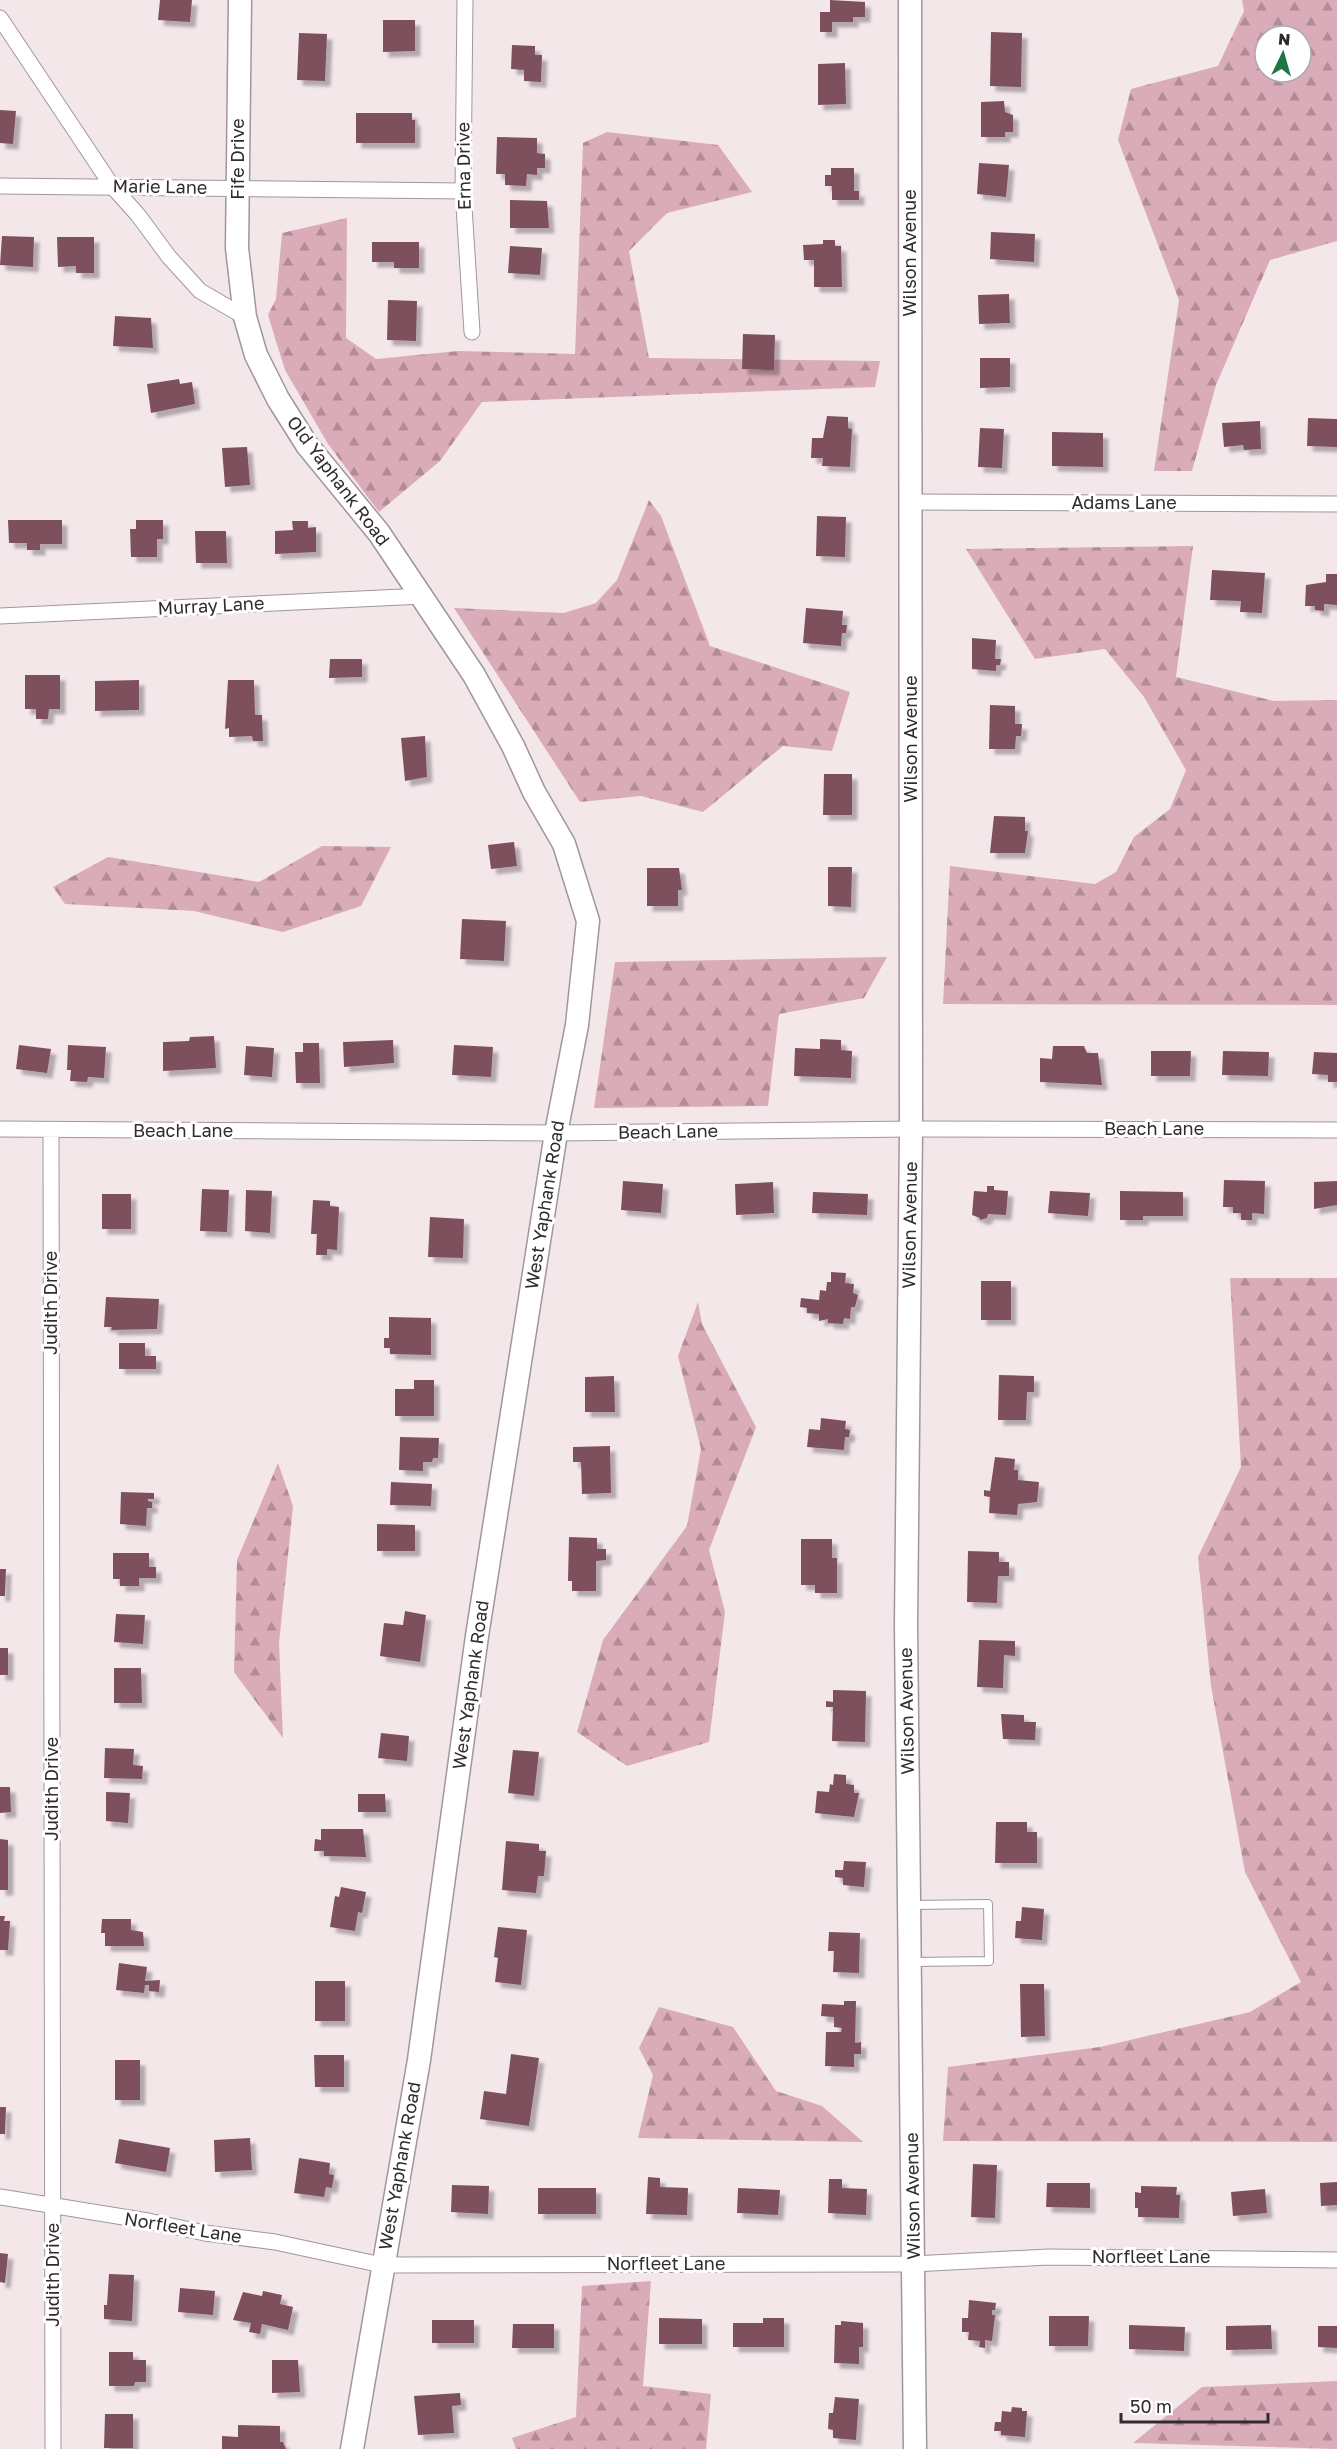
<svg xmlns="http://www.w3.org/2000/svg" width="1337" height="2449" viewBox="0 0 1337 2449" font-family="'Golos Text',sans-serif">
	<defs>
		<pattern id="forest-firs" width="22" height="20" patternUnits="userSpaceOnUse" patternTransform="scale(1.5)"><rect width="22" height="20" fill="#daabb8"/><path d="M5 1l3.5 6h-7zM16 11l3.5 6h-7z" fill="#b18b96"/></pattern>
		<filter id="shadow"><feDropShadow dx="5.5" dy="5.5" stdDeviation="1.5" flood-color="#0004"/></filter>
	</defs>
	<rect width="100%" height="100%" fill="#f4e7ea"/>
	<path fill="url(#forest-firs)" fill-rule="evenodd" d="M1242 0H1337V241L1270 260 1216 385 1192 471H1154L1179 300 1118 140 1131 89 1218 66 1244 11ZM1265 36H1301V72H1265Z
		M607 132 718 145 752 192 667 213 629 251 649 358 880 361 875 387 482 402 440 461 379 512 328 444 285 370 268 315 276 299 282 233 347 218 346 338 376 359 458 351 575 354 583 143Z
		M649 500 661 516 710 646 850 692 832 751 783 746 703 812 641 796 580 802 454 608 564 613 596 603 617 580Z
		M1193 546 1176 677 1274 701 1337 700V1005L943 1004 950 866 1095 884 1116 872 1134 837 1170 809 1186 770 1144 697 1105 649 1035 659 966 549Z
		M322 846 391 847 361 906 283 932 194 911 65 904 53 887 108 857 259 882Z
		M887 957 864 998 779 1014 768 1106 594 1108 615 962Z
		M1230 1278H1337V2142L943 2141 948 2067 1100 2047 1250 2012 1301 1982 1245 1872 1211 1686 1198 1557 1241 1467Z
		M698 1302 702 1324 756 1427 709 1550 725 1612 709 1742 627 1766 577 1732 603 1640 687 1526 701 1449 678 1356Z
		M278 1463 293 1506 279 1643 283 1738 234 1672 237 1560Z
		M659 2007 733 2027 776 2091 822 2106 863 2142 638 2138 653 2075 639 2048Z
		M651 2281 643 2386 711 2394 706 2449H516L512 2438 576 2417 582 2286Z
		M1337 2381V2449L1133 2443 1202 2387Z"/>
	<path fill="#7e505d" filter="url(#shadow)" d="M160 0H192L190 22 158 20Z
		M830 0 865 2V17H853V22H832V32H820V12H830Z
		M383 20H415V51L383 52Z
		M991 32 1022 33 1021 87 990 86Z
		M299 33 327 34 325 81 297 80Z
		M512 45 535 46V55H542L541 82 524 81V70L511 69Z
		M845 63 846 104 818 105V64Z
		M1004 101 1005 112 1013 115V132H1005V137H981V102Z
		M0 110 16 111 13 144 0 143Z
		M356 113H412V120H415V143H356Z
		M497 137 537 138V153L545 154V168H537V175L527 174 526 186 505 185V174H496Z
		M979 163 1009 165 1006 197 977 194Z
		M831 168H854V191H859V200H832V186H825V175H831Z
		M510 200 547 201 549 228H510Z
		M991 232 1035 234 1034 262 990 259Z
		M2 236 34 237 33 267 0 265Z
		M57 237H94V273H76V266L58 267Z
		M823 240H835V246H841L842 287H814V260H804L803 245 823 244Z
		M372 242H419V268H394V262H372Z
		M510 246 542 248 540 275 508 273Z
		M1009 294 1010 323 979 324 978 295Z
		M388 300 417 301 416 341 387 340Z
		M115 316 151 318 153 348 113 346Z
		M743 334 775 335 774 370 742 369Z
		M980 358H1010V387L980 388Z
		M179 379 180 384 192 382 195 404 151 413 147 384Z
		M827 416 848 417V428L852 429 850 467 822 466 823 458H811L812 438H823Z
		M1308 418 1337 419V447L1307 446Z
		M1260 421 1261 449 1244 450 1243 445 1224 447 1222 423Z
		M980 428 1004 429 1002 468 978 467Z
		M1052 432 1103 433V467L1052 466Z
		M247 447 250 485 225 487 222 448Z
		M817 516 846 517 845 557 816 556Z
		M8 520H62V544H40V550H27V543H9Z
		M136 520H163V539H157V557H131L130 529H136Z
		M292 521H308V528L316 527V552L275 554V531L293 530Z
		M195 531H226L227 563H196Z
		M1212 570 1265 573 1262 613 1240 612 1241 601 1210 600Z
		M1326 574H1337V605L1324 604V611L1315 610V606H1305L1306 585 1326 582Z
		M806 608 843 611 842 625H847L846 633H842L841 646 803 643Z
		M972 638 996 640 995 659H1001L1000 665H996V671L972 669Z
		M330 659H362V677L329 678Z
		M25 675H60V709H49L48 719H36V709H25Z
		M139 680V710L95 711V681Z
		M228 680H254L255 715H262L263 741H253L252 736 229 737V728L225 729Z
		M990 705 1015 706V724H1022L1021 736H1016L1015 749H989Z
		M425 736 427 777 405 781 401 738Z
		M824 774H852V815H823Z
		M994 816 1025 817V831H1028L1025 853H990Z
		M514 842 517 866 491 869 488 845Z
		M828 867H852L851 907 828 906Z
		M647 868H679L682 890H678V906H647Z
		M462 919 506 921 504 961 460 959Z
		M214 1036 216 1068 163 1071V1042L189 1041 190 1037Z
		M820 1039 841 1040V1050L852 1051 851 1078 794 1076 795 1048 820 1049Z
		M393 1040 394 1063 344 1067 343 1042Z
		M303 1043H319L320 1083H296L295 1052H303Z
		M19 1045 51 1049 47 1073 16 1069Z
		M68 1045 106 1047 104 1078 88 1077 87 1082 70 1081 71 1070H67Z
		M454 1045 493 1047 491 1077 452 1075Z
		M246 1046 274 1048 272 1077 244 1075Z
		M1053 1046H1084L1087 1053H1098L1102 1085 1040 1082V1058L1052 1059Z
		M1151 1051H1191L1190 1076H1151Z
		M1223 1051 1269 1052 1268 1076 1222 1075Z
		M1314 1052 1337 1053V1082H1328V1075L1312 1074Z
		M1224 1180 1265 1181 1264 1214 1252 1213V1220H1241V1213H1233V1207H1223Z
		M623 1181 663 1184 661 1213 621 1210Z
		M1337 1181V1205L1314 1209V1182Z
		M773 1182 774 1213 736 1215 735 1184Z
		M987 1186H994V1190L1008 1191 1006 1215 988 1214 987 1218 980 1220V1218L972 1215 974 1191 987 1192Z
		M202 1189 229 1190 227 1232 200 1231Z
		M246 1190 272 1191 270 1233 245 1231Z
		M1050 1191 1090 1193 1088 1216 1048 1213Z
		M1120 1191 1183 1192V1216H1143V1220H1120Z
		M813 1192 868 1194 867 1215 812 1213Z
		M102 1194H131V1229H102Z
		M313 1200 330 1201V1206L339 1207 337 1250 327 1249V1255H316L317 1234H311Z
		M430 1217 464 1219 463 1258 428 1257Z
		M831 1272 846 1273 845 1283 854 1284 853 1293 858 1295 855 1307H851L850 1319 844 1318 843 1324 828 1323V1319L819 1321V1314L807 1313V1308L800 1307 801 1298 819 1300 820 1290 826 1291 827 1282H831Z
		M981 1281H1011V1320H981Z
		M106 1297 159 1299 157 1329 111 1330 112 1327H104Z
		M389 1317 431 1318V1355L390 1354V1348H384V1338H389Z
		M119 1343H145V1356H156V1369H119Z
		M999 1375 1034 1376V1392H1027L1026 1420H998Z
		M614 1376 615 1412H585V1377Z
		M414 1380H434V1416H395V1389H414Z
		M821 1418 846 1421 845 1429 850 1430 849 1437H845L844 1450 807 1447 809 1429 820 1430Z
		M400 1437 439 1438 438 1458H433L432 1462H423V1471L399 1470Z
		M610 1446 611 1493 582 1494 581 1462H573V1447Z
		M995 1457 1015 1459 1014 1470H1018V1480L1039 1482 1037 1502 1018 1504 1017 1515 989 1513 990 1497 984 1496V1490L990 1491Z
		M391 1482 432 1484 431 1506 390 1505Z
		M121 1492 154 1493V1499H148V1501L152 1502V1508H147L146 1526 120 1524Z
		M377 1524 415 1525V1551H377Z
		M569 1537 597 1538V1549H606V1560L596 1561V1591H572V1581H568Z
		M801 1539H832V1558H837V1593H815V1585H801Z
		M968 1551 999 1552V1562H1009V1576H998L997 1603 967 1602Z
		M113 1553H149V1567H156V1578H139V1586H120V1579H113Z
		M0 1569H6L5 1596H0Z
		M405 1611 426 1615 420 1662 380 1656 384 1623 403 1625Z
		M116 1614 145 1615 143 1644 114 1642Z
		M979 1640 1015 1641V1656L1004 1655 1003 1688 977 1687Z
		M0 1648H8V1675H0Z
		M114 1668H141L142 1703H114Z
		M833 1690 866 1691 865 1742 832 1741 833 1707H826V1701L833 1702Z
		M1001 1714 1024 1715V1722H1036L1035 1740 1003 1739Z
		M381 1733 409 1736 407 1761 378 1758Z
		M105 1748 134 1749 133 1765 143 1766 142 1779 104 1778Z
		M513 1750 539 1752 534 1796 508 1793Z
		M834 1774 846 1775V1784L854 1785V1793H859L854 1817 815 1813 817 1791 829 1792 830 1784 833 1785Z
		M0 1787H10L11 1812 0 1813Z
		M106 1792 130 1793 128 1823 106 1821Z
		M358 1794H385L386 1812H358Z
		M996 1822H1027V1832H1037V1863H995Z
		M321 1829H363L366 1857 324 1856V1851H314L315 1839 321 1840Z
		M0 1839 8 1840V1890H0Z
		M506 1841 539 1844V1851H546L544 1876H538L536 1893 502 1890Z
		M844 1861 866 1862 864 1887 843 1885V1878L835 1877V1870H843Z
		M341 1887 366 1892 362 1913 358 1912 355 1931 330 1927 335 1896 339 1897Z
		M1022 1907 1044 1909 1042 1940 1015 1938 1016 1921H1021Z
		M0 1916H5L4 1921H10L8 1950H0Z
		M102 1919H131V1930L143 1932 144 1946H105V1933H101Z
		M498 1927 527 1930 521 1985 495 1982 498 1958 494 1957Z
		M829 1932 860 1933 859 1973 833 1972 834 1951H828Z
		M119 1963 147 1967 145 1981 160 1980 159 1992 149 1991V1985H145L144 1993 116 1990Z
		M315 1981H345V2021H315Z
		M1020 1984H1044L1045 2036 1021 2037Z
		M844 2001H856L855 2043 861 2042V2054H854V2067L825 2066 826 2032H841L842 2028 834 2027V2017L821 2016 822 2004 844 2005Z
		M511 2054 539 2058 529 2126 480 2119 484 2091 506 2094Z
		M314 2055H344V2087H315Z
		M115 2060H140V2100H115Z
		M0 2107H6L5 2134H0Z
		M250 2138 252 2170 215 2172 214 2140Z
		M119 2139 170 2148 166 2172 115 2163Z
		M299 2158 330 2163 329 2174 334 2175 332 2188 326 2187 324 2197 294 2193Z
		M973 2164 997 2165 995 2218 971 2217Z
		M648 2177 660 2178V2187L688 2188 687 2215 646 2214Z
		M829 2179H842V2188L867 2189 866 2215 828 2213Z
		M1337 2182V2205L1321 2206 1320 2183Z
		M1047 2183H1090V2208L1046 2207Z
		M452 2185 489 2186 488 2214 451 2212Z
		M1141 2186 1177 2187 1176 2195H1180L1179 2218 1138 2217V2208H1135V2192L1141 2193Z
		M538 2188H596V2214H538Z
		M738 2188 780 2190 778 2215 737 2213Z
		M1265 2189 1267 2213 1233 2216 1231 2192Z
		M0 2253 8 2254 5 2283 0 2282Z
		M109 2274 134 2275 132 2321 104 2319V2305H107Z
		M180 2288 215 2291 213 2315 178 2312Z
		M263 2291 282 2295 280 2304 293 2307 288 2330 262 2324 260 2334 249 2332 251 2323 233 2320 243 2292 262 2296Z
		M969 2300 996 2303 995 2310H992V2315H995L992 2341 985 2340V2348L979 2347 980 2341 968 2340 969 2332H962V2318H968Z
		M1049 2316H1089L1088 2346H1049Z
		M659 2318 702 2319V2344H659Z
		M763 2318H784V2347H733V2323H763Z
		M432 2320H474V2343H432Z
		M841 2321 863 2323V2347H859V2364L834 2363 835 2325H841Z
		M513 2324H554V2348H512Z
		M1129 2325 1185 2327 1184 2351 1129 2349Z
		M1271 2325 1272 2349 1226 2350V2326Z
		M1318 2326H1337V2348L1318 2347Z
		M109 2352H133V2360H146V2382H135L134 2386H109Z
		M272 2360H298L300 2392 272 2393Z
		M460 2393 461 2405 452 2406 454 2433 418 2435 414 2396Z
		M835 2397 859 2399 856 2440 833 2438V2430L828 2429 829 2413H833Z
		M1012 2407 1022 2408V2411H1027L1025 2437 1001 2435V2431H994L995 2422H1001L1002 2411 1011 2412Z
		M105 2414H133V2448H104Z
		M238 2425 280 2426V2442H283L286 2449H222V2436L238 2437Z"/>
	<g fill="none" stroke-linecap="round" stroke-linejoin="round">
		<defs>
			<path id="lane" d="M911 1905 988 1904 989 1961 913 1962"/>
			<path id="street" d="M465 0 463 191 472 332
				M0 18 112 186 138 215 169 257 200 291 245 317
				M0 186 463 191
				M911 502 1337 504
				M0 616 423 596
				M0 1129 556 1133 911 1129 1337 1130
				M51 1130 53 2449
				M0 2197 148 2221 205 2233 275 2242 382 2265 913 2264 1048 2257 1337 2260"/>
			<path id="secondary" d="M240 0 237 248 245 317 256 355 278 399 307 445 379 533 474 675 513 746 534 792 564 844 588 921 577 1025 556 1133 477 1636 419 2060 352 2449
				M910 0 911 1129 906 1626 915 2449"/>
		</defs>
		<use href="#lane" stroke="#a19699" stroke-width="10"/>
		<use href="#street" stroke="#a19699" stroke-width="17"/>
		<use href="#secondary" stroke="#a19699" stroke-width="25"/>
		<use href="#lane" stroke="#fff" stroke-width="8"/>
		<use href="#street" stroke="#fff" stroke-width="15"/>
		<use href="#secondary" stroke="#fff" stroke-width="22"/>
	</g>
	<g text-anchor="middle" stroke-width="6" stroke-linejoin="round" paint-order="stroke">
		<g font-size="18" fill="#302c2d" stroke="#fff">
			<text transform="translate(238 159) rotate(-90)" y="6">Fife Drive</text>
			<text transform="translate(464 166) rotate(-91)" y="6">Erna Drive</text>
			<text transform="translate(160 187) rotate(1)" y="6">Marie Lane</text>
			<text transform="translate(910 253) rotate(-90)" y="6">Wilson Avenue</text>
			<text transform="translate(338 481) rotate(53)" y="6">Old Yaphank Road</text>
			<text x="1124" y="509">Adams Lane</text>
			<text transform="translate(211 606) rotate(-3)" y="6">Murray Lane</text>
			<text transform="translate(911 739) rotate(-90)" y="6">Wilson Avenue</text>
			<text x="1154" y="1135">Beach Lane</text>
			<text x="183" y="1137">Beach Lane</text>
			<text transform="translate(668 1132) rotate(-1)" y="6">Beach Lane</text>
			<text transform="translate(545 1205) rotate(-81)" y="6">West Yaphank Road</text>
			<text transform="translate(910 1225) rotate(-89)" y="6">Wilson Avenue</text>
			<text transform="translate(51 1303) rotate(-90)" y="6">Judith Drive</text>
			<text transform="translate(471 1685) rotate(-82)" y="6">West Yaphank Road</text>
			<text transform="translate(907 1711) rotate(-91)" y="6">Wilson Avenue</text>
			<text transform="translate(52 1789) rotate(-90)" y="6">Judith Drive</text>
			<text transform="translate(400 2166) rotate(-80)" y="6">West Yaphank Road</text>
			<text transform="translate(913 2196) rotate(-91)" y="6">Wilson Avenue</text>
			<text transform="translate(183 2228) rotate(9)" y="6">Norfleet Lane</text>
			<text x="1151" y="2263">Norfleet Lane</text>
			<text x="666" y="2270">Norfleet Lane</text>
			<text transform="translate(53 2275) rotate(-90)" y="6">Judith Drive</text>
		</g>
	</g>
	<g transform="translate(1283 54) rotate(5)"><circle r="28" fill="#ffffff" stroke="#acabab" stroke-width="1.5"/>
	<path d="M0-4.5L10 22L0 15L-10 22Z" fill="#237445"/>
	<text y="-9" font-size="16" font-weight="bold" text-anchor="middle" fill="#302c2d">N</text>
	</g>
	<path d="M1121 2413v9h147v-9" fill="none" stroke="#302c2d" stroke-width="3"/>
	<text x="1130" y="2413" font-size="18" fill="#302c2d" stroke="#ffffff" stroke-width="4.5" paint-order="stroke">50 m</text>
</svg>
